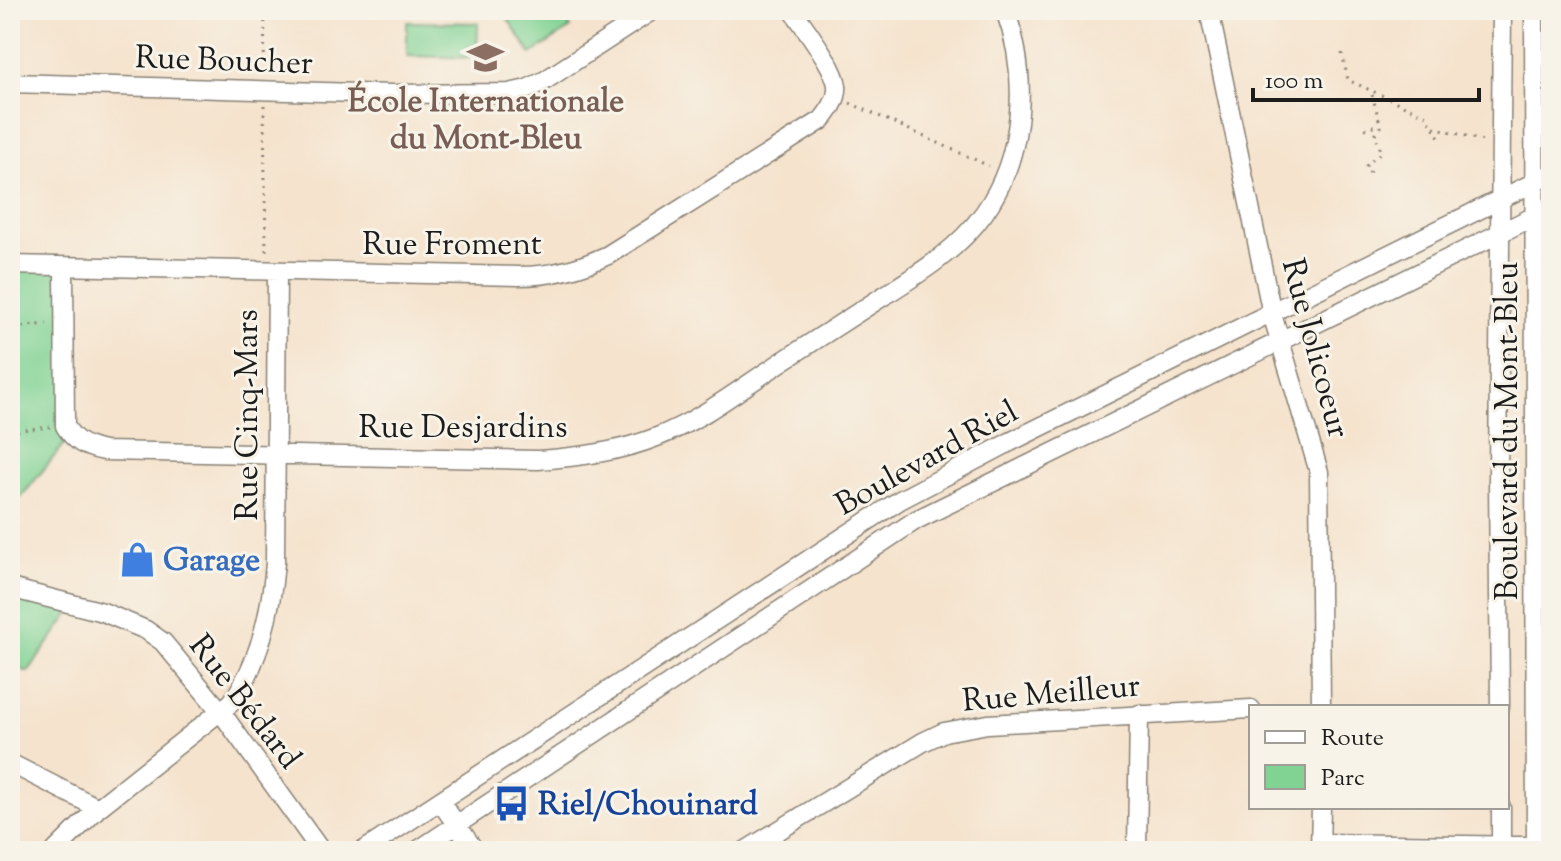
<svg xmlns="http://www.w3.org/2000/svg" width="1561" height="861" viewBox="0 0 1561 861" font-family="'Sorts Mill Goudy',serif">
	<rect width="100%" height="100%" fill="#f7f3e8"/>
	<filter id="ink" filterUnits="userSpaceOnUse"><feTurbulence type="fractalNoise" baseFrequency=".0125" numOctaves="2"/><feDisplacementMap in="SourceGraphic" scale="16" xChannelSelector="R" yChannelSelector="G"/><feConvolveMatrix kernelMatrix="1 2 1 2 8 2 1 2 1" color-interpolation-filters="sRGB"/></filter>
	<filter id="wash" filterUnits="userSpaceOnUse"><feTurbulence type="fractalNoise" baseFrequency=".006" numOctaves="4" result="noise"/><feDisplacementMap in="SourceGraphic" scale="32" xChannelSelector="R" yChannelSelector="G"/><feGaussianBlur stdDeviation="1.8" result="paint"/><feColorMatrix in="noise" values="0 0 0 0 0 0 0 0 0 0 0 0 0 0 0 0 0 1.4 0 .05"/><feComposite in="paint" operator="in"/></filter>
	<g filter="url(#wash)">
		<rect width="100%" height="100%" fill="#f5e3cd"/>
		<path fill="#81d394" stroke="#4e7858" stroke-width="2" d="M502 10H559L571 28 531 54Z
			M407 22 478 23 477 58 407 56Z
			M10 265 64 267 71 436 13 507 10 539Z
			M10 588 77 603 28 672 10 664Z"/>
	</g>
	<g filter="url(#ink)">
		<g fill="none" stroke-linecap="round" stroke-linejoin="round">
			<defs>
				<path id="minor" d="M1209 10 1272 314 1319 472 1321 707
					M1534 10 1536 851
					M10 83 392 94 509 93 527 89 544 81 653 10
					M10 265 519 276C552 276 579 269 608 255L822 120C830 110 838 99 837 86 835 66 804 28 793 10
					M64 267 65 426C75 442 85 447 104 451L538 460C578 457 619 452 657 437 703 419 744 386 786 359 818 338 850 318 882 297 920 273 958 250 984 213 1025 155 1029 75 1005 10
					M10 588 103 612 146 630 163 642 221 712 321 851
					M1500 707 1498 477 1502 10
					M10 763 98 808
					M440 801 475 851
					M1501 807V851
					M1320 843 1536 846
					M55 851 98 808 232 702C260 662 271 611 275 563L277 272
					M363 851 900 500 1010 442 1551 174
					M417 851 916 520 1551 208
					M745 851 923 742 944 732 988 724 1251 709
					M1137 851 1139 714
					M1320 851 1321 807"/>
			</defs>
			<use href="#minor" stroke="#888074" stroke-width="21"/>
			<path stroke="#888074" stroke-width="3" stroke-dasharray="2 6" stroke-linecap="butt" d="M1342 53 1348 80 1427 116 1439 137
				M264 71 265 10
				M850 103 989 166
				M264 105 266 253
				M1434 127 1487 142
				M1365 129 1380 124
				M1370 173 1366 166 1381 152 1375 134 1381 127 1371 91
				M10 336 20 327 47 324
				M10 435 20 430 50 427"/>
			<use href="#minor" stroke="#fff" stroke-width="18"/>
		</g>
	</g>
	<defs>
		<symbol id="school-bare" viewBox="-9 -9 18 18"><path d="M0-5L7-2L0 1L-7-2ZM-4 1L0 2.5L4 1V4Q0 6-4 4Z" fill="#8d6e63" stroke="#f7f3e8" stroke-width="2.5" paint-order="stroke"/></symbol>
		<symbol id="shop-bare" viewBox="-9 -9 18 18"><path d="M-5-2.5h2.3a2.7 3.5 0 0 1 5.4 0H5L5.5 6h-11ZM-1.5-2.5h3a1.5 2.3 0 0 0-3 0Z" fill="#3f7fe0" stroke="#f7f3e8" stroke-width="2.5" paint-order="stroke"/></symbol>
		<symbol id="bus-bare" viewBox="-9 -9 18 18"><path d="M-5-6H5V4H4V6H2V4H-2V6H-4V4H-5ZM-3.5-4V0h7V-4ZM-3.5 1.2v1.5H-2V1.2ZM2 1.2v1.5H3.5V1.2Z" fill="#1a4fb4" stroke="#f7f3e8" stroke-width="2.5" paint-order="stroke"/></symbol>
	</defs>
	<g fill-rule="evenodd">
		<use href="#school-bare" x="460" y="32" width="51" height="51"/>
		<use href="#shop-bare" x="112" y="534" width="51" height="51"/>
		<use href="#bus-bare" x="486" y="778" width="51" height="51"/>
	</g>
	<g text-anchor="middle" stroke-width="6" stroke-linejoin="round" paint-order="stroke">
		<g font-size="32" fill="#1c1c1c" stroke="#f7f3e8">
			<text transform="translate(224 59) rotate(2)" y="11">Rue Boucher</text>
			<text x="452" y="254">Rue Froment</text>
			<text transform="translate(1317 348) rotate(75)" y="11">Rue Jolicoeur</text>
			<text transform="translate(246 415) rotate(-90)" y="11">Rue Cinq-Mars</text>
			<text x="463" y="437">Rue Desjardins</text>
			<text transform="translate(1506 431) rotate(-90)" y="11">Boulevard du Mont-Bleu</text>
			<text transform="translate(926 457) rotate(-29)" y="11">Boulevard Riel</text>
			<text transform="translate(1051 692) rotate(-5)" y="11">Rue Meilleur</text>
			<text transform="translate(246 701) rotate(52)" y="11">Rue Bédard</text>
		</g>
		<g font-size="32" font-weight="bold" fill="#785e54" stroke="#f7f3e8">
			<text x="486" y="111">École Internationale<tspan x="486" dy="37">du Mont-Bleu</tspan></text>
		</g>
		<g font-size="32" font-weight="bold" fill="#366cbe" stroke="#f7f3e8" text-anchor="start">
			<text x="163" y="570">Garage</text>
		</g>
		<g font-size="32" font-weight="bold" fill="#164399" stroke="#f7f3e8" text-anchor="start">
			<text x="538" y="814">Riel/Chouinard</text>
		</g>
	</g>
	<rect width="1561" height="861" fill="none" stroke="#f7f3e8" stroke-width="40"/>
	<rect x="1249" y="705" width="260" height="104" fill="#f7f3e8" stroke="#9f9d96" stroke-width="2"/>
	<rect x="1265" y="731" width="40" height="12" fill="#ffffff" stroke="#9f9d96" stroke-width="2"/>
	<text x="1321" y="745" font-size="24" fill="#1c1c1c">Route</text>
	<rect x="1265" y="765" width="40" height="24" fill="#81d394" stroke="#9f9d96" stroke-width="2"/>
	<text x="1321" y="785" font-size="24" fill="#1c1c1c">Parc</text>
	<path d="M1253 88v12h226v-12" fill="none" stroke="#1c1c1c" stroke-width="4"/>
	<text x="1265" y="88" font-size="24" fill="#1c1c1c" stroke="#f7f3e8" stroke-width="6" paint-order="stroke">100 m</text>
</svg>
